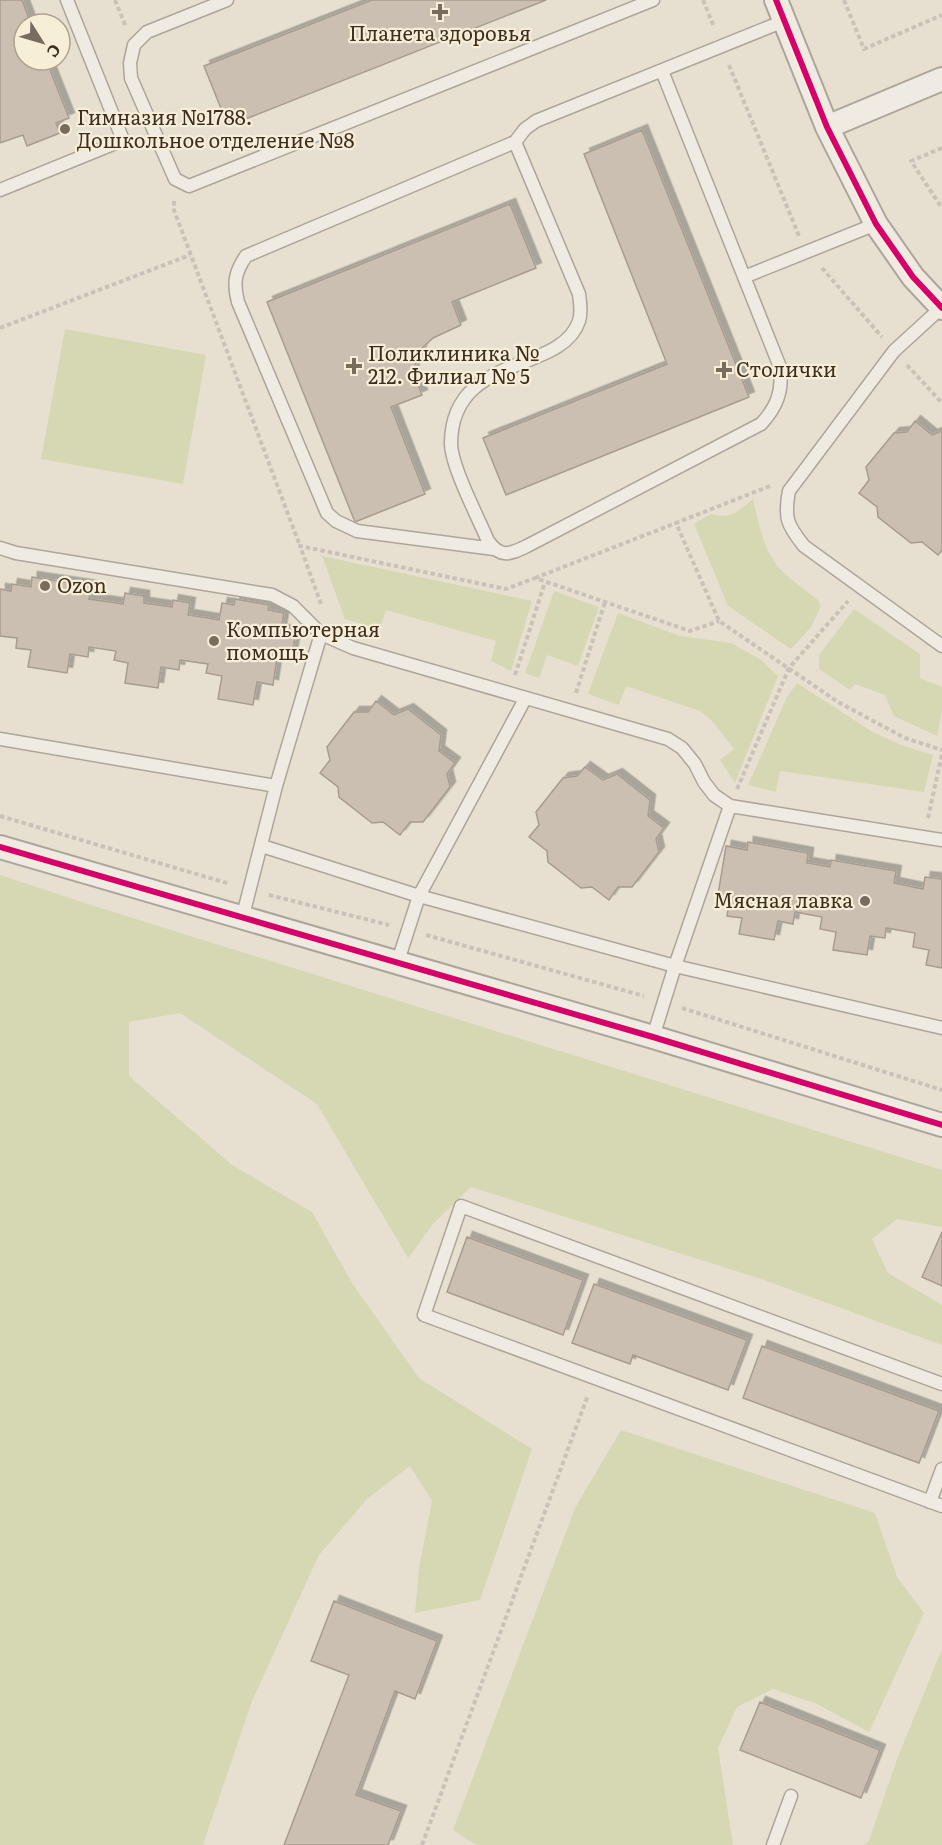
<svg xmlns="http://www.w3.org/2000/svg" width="942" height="1845" viewBox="0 0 942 1845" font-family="Literata,serif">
	<defs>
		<filter id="shadow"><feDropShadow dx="5.5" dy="-5.5" stdDeviation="0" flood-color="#0004"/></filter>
	</defs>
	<rect width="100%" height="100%" fill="#e7e0d1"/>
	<path fill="#d6d7b3" d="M65 329 206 355 183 484 41 459Z
		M753 499C759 524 763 550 781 570 792 581 806 590 818 600L821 606 811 627 791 649 728 606 694 524 711 514C732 519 737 512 753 499Z
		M322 556 532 601 511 671 491 661 496 641 386 610 380 629 345 619Z
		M554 591 599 607 578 666 547 655 539 678 525 673Z
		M854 609 920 654V678L942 687V711L937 736 894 716 885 695 855 684 850 690 819 669V655Z
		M618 613 680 636 731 643 760 659 778 676 735 783 720 760 734 749 714 723 700 711 626 686 619 705 588 694Z
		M797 683 871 731 901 745 933 755 924 792 780 771 776 792 748 785 787 697Z
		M0 875 91 905 942 1170V1227L897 1219 872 1239 888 1273 942 1305V1345L761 1279 471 1187 433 1224 408 1258 317 1104 180 1013 129 1022V1076L232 1165 312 1212 352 1283 419 1378 532 1449 480 1600 415 1613 419 1568 432 1501 410 1466 367 1499 319 1555 252 1701 203 1845H0Z
		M621 1430 875 1513 897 1577 924 1613 869 1732 817 1704 773 1689 737 1707 718 1748 733 1845H476L453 1830 575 1508Z
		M942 1649V1845H864L869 1841 897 1759Z"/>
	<path fill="#cbbfb2" stroke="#a89c90" stroke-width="1.5" filter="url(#shadow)" d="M0 0H22L31 24H24V60H46L69 118 56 123 60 133 27 146 23 135 0 143Z
		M372 0H546L228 126 204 66Z
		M642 130 749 397 506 495 483 438 667 364 584 154Z
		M510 204 536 268 452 302 461 325 433 338 423 347 417 359 413 372 422 395 391 407 425 494 355 522 267 302Z
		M915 421 932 435 942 431V550L938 555 922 542 911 543 878 517 877 507 859 493 869 480 866 467 894 433 907 432Z
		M32 577 91 586 89 599 123 604 125 593 144 596V603L172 607 173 600 190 603 188 615 219 620 222 603 234 605 235 599 269 605 268 610 284 613 281 630 296 632 291 660 277 658 273 685 257 682 253 705 218 699 222 676 206 673 208 664 180 660 179 670 161 667 158 688 125 683 128 663 114 660 116 651 89 647 88 657 70 654 67 673 28 667 31 650 16 648 17 638 0 636V589L11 591 12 584 31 587Z
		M376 701 394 715 408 709 441 735 439 751 455 763 447 774 450 787 423 822H410L400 835 383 822 372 823 339 797 338 787 320 773 330 760 327 747 354 712H368Z
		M585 767 603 780 617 774 650 800 648 816 664 828 656 839 659 852 632 887H618L609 900 592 887 581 888 548 862 547 851 529 837 539 825 536 812 563 778 577 776Z
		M748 842 808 853 807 863 830 867 831 860 896 871 894 883 923 889 925 877 942 879V968L926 965 929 950 913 947 915 933 886 928 885 938 870 936 867 955 833 950 836 932 820 929 822 917 795 912 793 924 778 921 774 940 739 934 742 918 727 916 729 903 717 901 726 846 747 850Z
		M942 1232V1286L922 1277Z
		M467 1237 583 1280 563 1335 447 1292Z
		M594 1284 747 1340 728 1390 633 1355 630 1364 572 1343Z
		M762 1346 939 1411 919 1463 743 1398Z
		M334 1601 437 1641 415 1699 395 1691 356 1795 401 1811 388 1845H284L349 1675 311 1661Z
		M760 1702 880 1750 861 1798 740 1750Z"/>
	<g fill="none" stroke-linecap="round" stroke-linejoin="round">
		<defs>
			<path id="service" d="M227 0 147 32 134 45 130 63 131 78 175 179 189 186 653 0
				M662 71 780 367C783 391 777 407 761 424L527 546C510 554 501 559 488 541 478 517 451 466 451 443 452 352 561 375 579 321 582 312 580 303 579 294L515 142 525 129 536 121 784 21
				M0 190 123 140 67 0
				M744 277 876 224
				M941 308 894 351 789 491C784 518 787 525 804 546L942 646
				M0 548 16 553 272 595 293 606 321 634 353 648 668 739 682 748 695 764 704 782 714 795 730 806 942 840
				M494 549 357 531 336 521 327 513 238 302C233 283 235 272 246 256L515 142
				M0 739 276 786
				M262 846 419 896 675 966 942 1028
				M242 919 276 786 321 634
				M397 964 419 896 525 699
				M653 1037 675 966 730 806
				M942 1384 461 1206 424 1315 942 1506
				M930 1502 942 1469
				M773 1845 791 1796"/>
			<path id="minor" d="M776 0 827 127 876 224 913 277 942 308
				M827 127 942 79
				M0 847 653 1037 942 1125"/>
		</defs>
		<use href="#service" stroke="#ada599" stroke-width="15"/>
		<use href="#minor" stroke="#ada599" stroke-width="26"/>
		<path stroke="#c8c2b9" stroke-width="4" stroke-dasharray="4.5 3" stroke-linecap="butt" d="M115 0 126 27
			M703 0 714 27
			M844 0 864 49 942 15
			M729 65 799 236
			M942 148 911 161 942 208
			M174 201V210L300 546
			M822 268 882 337
			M0 328 190 255
			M907 365 942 403
			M770 486 676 523 719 621 838 702 905 738 942 750
			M535 578 676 523
			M321 604 300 546 506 589 535 578 690 631 719 621
			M515 675 545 582
			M576 693 605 602
			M737 789 789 668 848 601
			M0 816 230 884
			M928 818 942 754
			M269 895 389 925
			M426 935 644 996
			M682 1008 942 1090
			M422 1845 588 1395"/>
		<use href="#service" stroke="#efebe3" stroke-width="12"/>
		<use href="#minor" stroke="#efebe3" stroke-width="22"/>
		<defs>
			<path id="cycleway" d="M776 0 827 127 876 224 913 277 942 308
				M0 847 653 1037 942 1125"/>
		</defs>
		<use href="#cycleway" stroke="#f7eed8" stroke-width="10"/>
		<use href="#cycleway" stroke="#d6006c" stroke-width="6"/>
	</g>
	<g fill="#786c5e" stroke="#f7eed8" stroke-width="2">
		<path d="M437 3h6v6h6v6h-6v6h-6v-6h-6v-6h6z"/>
		<circle cx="65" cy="129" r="6"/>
		<path d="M351 357h6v6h6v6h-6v6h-6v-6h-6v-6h6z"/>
		<path d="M721 361h6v6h6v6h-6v6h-6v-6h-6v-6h6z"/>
		<circle cx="45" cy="586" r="6"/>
		<circle cx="214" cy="641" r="6"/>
		<circle cx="865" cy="901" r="6"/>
	</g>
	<g text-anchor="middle" stroke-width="4.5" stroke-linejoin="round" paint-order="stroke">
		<g font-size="20" fill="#3d2e20" stroke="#f7eed8" text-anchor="start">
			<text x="440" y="41" text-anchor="middle">Планета здоровья</text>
			<text x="77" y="125">Гимназия №1788.<tspan x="77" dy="23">Дошкольное отделение №8</tspan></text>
			<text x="368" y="361">Поликлиника №<tspan x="368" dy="23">212. Филиал № 5</tspan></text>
			<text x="736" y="377">Столички</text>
			<text x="57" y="593">Ozon</text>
			<text x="226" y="637">Компьютерная<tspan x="226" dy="23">помощь</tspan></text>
			<text x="853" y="908" text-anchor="end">Мясная лавка</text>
		</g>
	</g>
	<g transform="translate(42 42) rotate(127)"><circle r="28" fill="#f7eed8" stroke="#ada18e" stroke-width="1.5"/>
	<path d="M0-4.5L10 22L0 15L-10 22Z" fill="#786c5e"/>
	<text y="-9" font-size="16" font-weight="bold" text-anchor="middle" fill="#3d2e20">С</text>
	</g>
</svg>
